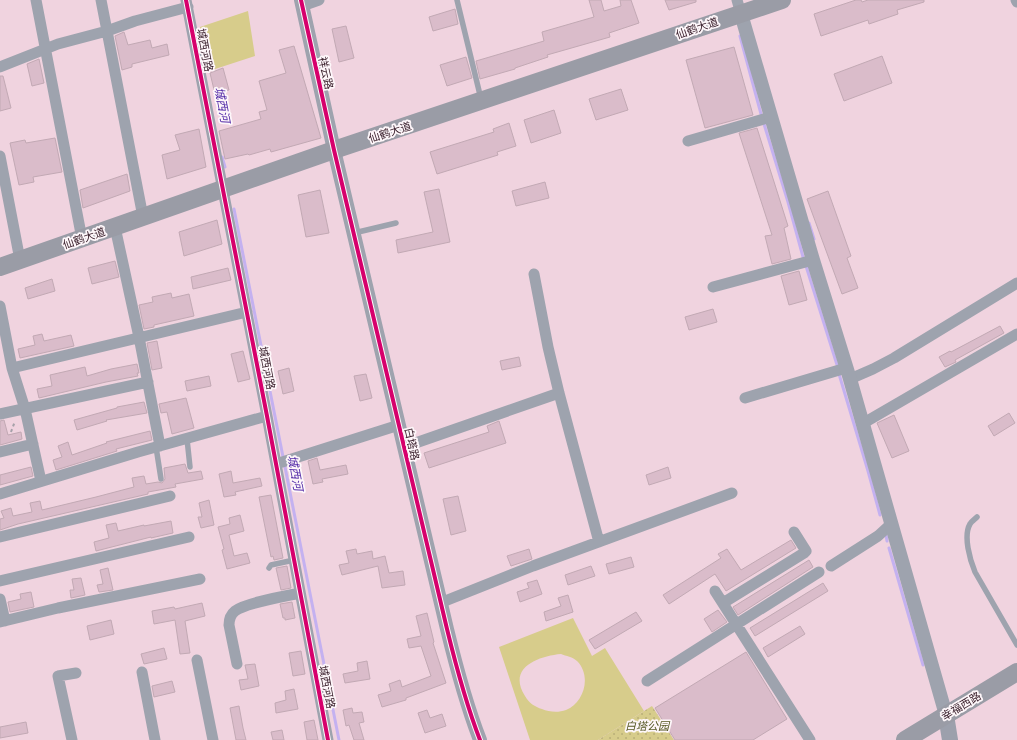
<svg xmlns="http://www.w3.org/2000/svg" width="1017" height="740" viewBox="0 0 1017 740" font-family="'Crimson Pro','Noto Sans SC',serif">
	<defs>
		<pattern id="park-dots" width="8" height="8" patternUnits="userSpaceOnUse"><rect width="8" height="8" fill="#d7cc8b"/><path d="M2 2h.1M6 6h.1" fill="none" stroke="#b9af78" stroke-width="1.8" stroke-linecap="round"/></pattern>
	</defs>
	<rect width="100%" height="100%" fill="#f0d3df"/>
	<path fill="#d7cc8b" fill-rule="evenodd" d="M248 11 255 56 209 71 200 27Z
		M573 618 592 656 605 648 644 711 598 740H530L499 647ZM561 654C566 656 573 657 577 661 592 676 584 703 566 710 558 713 549 712 542 709 535 707 529 703 525 696 507 668 538 656 561 654Z"/>
	<path fill="url(#park-dots)" d="M652 706 674 740H598Z"/>
	<g fill="none" stroke-linecap="round" stroke-linejoin="round">
		<path stroke="#c4b1f0" stroke-width="3" d="M740 36 761 114
			M764 124 788 202 803 257
			M222 157 225 167
			M234 209 339 740
			M809 223 814 239
			M806 266 838 368
			M839 374 868 471 880 515
			M886 535 887 541
			M889 548 923 665"/>
	</g>
	<path fill="#dabcca" stroke="#c2a9b4" d="M589 0H601L604 11 621 6 620 0H631L639 23 609 33 610 37 547 55 548 57 515 68V69L480 79 476 61 544 41 542 32 594 17Z
		M665 0H696V2L669 10Z
		M856 0H861L862 2 868 0H924V2L897 10 898 14 869 24 868 20 821 36 814 14Z
		M455 9 458 24 433 31 429 17Z
		M346 26 354 58 339 62 332 29Z
		M124 32 128 45 150 40 152 48 167 44 169 55 132 64V67L122 70 115 36Z
		M294 46 321 138 271 152 270 149 249 155 248 154 225 159 219 131 261 119 259 112 267 110 259 81 286 73 279 50Z
		M734 47 753 115 705 128 686 60Z
		M882 56 892 83 844 101 834 74Z
		M466 57 472 78 447 86 440 65Z
		M39 59 44 83 32 86 27 64Z
		M223 68 229 90 215 94 210 73Z
		M0 76H3L11 108 0 111Z
		M621 89 628 110 596 120 589 99Z
		M554 110 561 133 531 143 524 120Z
		M509 123 516 146 497 152 498 155 437 174 430 152 494 132 493 129Z
		M757 128 788 226 784 228 791 259 772 264 765 236 772 235 739 133Z
		M199 129 206 167 167 179 162 155 180 150 175 135Z
		M55 138 62 172 33 177 34 182 19 185 10 143 25 140 26 143Z
		M127 174 130 191 83 208 80 190Z
		M545 182 549 198 516 206 512 191Z
		M439 189 450 242 398 253 396 240 433 232 424 192Z
		M320 190 329 233 306 237 298 195Z
		M828 191 851 256 847 258 858 288 842 294 807 199Z
		M217 220 222 244 184 256 179 232Z
		M115 261 119 277 92 284 88 268Z
		M228 268 231 280 193 289 191 277Z
		M799 271 807 300 789 305 781 276Z
		M52 279 55 291 28 299 25 288Z
		M171 293 172 298 189 294 194 316 154 325V327L144 329 139 305 153 302 152 297Z
		M713 309 717 322 689 330 685 317Z
		M1000 326 1004 333 955 360 956 362 945 367 939 357 950 351 951 352Z
		M42 334 44 341 71 335 74 346 20 358 18 349 35 345 33 336Z
		M157 341 162 368 152 370 147 343Z
		M243 351 250 379 238 382 231 354Z
		M519 357 521 366 502 370 500 361Z
		M137 364 139 373H137L138 376 106 382 39 398 37 389 52 386 50 375 85 367 87 376 111 369Z
		M289 368 294 391 283 394 278 371Z
		M366 374 372 398 360 401 354 376Z
		M209 376 211 386 187 391 185 381Z
		M186 398 194 428 172 434 167 412 161 413 159 404Z
		M144 402 147 413 106 420 107 421 77 430 74 420 117 408V407Z
		M1009 413 1015 423 994 436 988 426Z
		M894 415 909 451 892 458 877 423Z
		M4 420 8 435 21 432 22 439 0 445V421Z
		M499 421 506 443 429 468 424 453 489 432 487 426Z
		M150 431 152 440 116 449 117 451 56 470 53 460 62 457 58 446 68 442 72 455 107 443 106 442Z
		M317 458 320 470 346 465 348 474 322 479 323 482 313 484 308 461Z
		M185 464 188 473 201 471 203 479 175 484 176 487 148 492V494L18 524 0 530V519L4 518 1 511 11 508 13 516 32 512 30 503 40 501 42 510 96 497 134 487 132 478 144 476 146 484 158 482 162 483 165 479 164 468Z
		M31 467 33 476 0 485V475Z
		M668 467 671 478 649 485 646 475Z
		M231 471 233 483 260 478 262 486 235 492 236 495 224 497 219 474Z
		M271 495 283 558 274 560 273 556 271 557 259 497Z
		M458 496 466 531 451 535 443 499Z
		M209 500 214 525 201 528 198 517H202L199 503Z
		M240 515 244 531 229 535 234 556 247 553 250 563 227 569 222 550 224 549 218 527 230 524 229 518Z
		M171 521 173 533 151 538V537L96 551 94 542 109 538 106 525 116 523 118 531 144 525V526Z
		M791 540 796 548 726 591 715 574 669 604 663 595 721 558 718 554 727 549 741 570Z
		M356 549 357 554 372 551 373 559 385 556 389 573 403 571 405 585 382 588 378 566 342 575 339 565 349 563 346 551Z
		M529 549 532 559 511 566 507 556Z
		M631 557 634 567 609 574 606 564Z
		M809 560 813 567 738 615 733 607Z
		M287 566 291 588 281 590 276 568Z
		M591 566 595 576 568 585 565 575Z
		M108 568 113 590 99 592 97 585 103 584 100 570Z
		M81 578 85 595 71 598 70 590H74L72 579Z
		M537 580 542 594 520 602 517 592 529 588 527 583Z
		M823 583 828 591 755 636 750 628Z
		M31 592 34 607 10 612 8 602 21 599 20 594Z
		M568 595 573 612 546 621 544 612 561 606 558 598Z
		M292 602 295 618 285 620V618H283L280 604Z
		M202 603 205 616 185 621 190 653 180 654 175 620 154 624 152 611 174 607 175 609Z
		M718 610 727 622 712 632 704 619Z
		M636 612 642 621 595 649 589 640Z
		M427 613 434 642 433 643 446 683 406 698V700L382 707 378 695 391 691 389 684 400 680 402 687 431 676 421 646 409 648 407 639 421 636 416 616Z
		M111 620 114 634 90 640 87 626Z
		M800 626 805 634 768 657 763 648Z
		M164 648 167 659 144 664 141 654Z
		M301 651 305 674 293 676 289 653Z
		M746 652 787 719 753 740H675L655 708Z
		M367 661 370 679 345 683 343 674 358 671 357 663Z
		M255 664 259 686 241 690 239 680 248 679 245 665Z
		M172 681 175 692 154 697 152 686Z
		M294 689 298 709 276 713 275 703 286 700 285 691Z
		M239 706 243 728 246 740H236L230 708Z
		M352 708 353 713 362 712 364 722 359 723 364 740H354L349 725 346 726 343 710Z
		M427 710 430 718 442 714 446 726 425 733 418 713Z
		M314 720 318 740H307L304 722Z
		M26 722 28 733 0 738V727Z
		M282 730 284 740H273L271 732Z"/>
	<g fill="none" stroke-linecap="round" stroke-linejoin="round">
		<path stroke="#a5a1a9" stroke-width="2" stroke-dasharray="3 3" stroke-linecap="butt" d="M11 432 15 421"/>
		<path stroke="#9ea3ae" stroke-width="5.5" d="M457 0 481 99
			M354 233 396 223
			M187 439 190 467
			M156 447 161 479
			M977 517C975 519 971 522 970 524 963 536 970 560 975 572L1017 645
			M269 568 271 565 294 560"/>
		<path stroke="#9ea3ae" stroke-width="11" d="M36 0 82 239
			M101 0 143 217
			M186 0 267 416 328 740
			M737 0 741 14
			M1016 0 1017 2
			M302 6 319 0
			M0 67 58 44 107 31 135 21 188 7
			M688 141 771 117
			M0 156 20 260
			M115 227 139 337 160 446
			M534 274 548 347 559 393 599 542
			M713 287 813 260
			M0 306 12 368 25 409 41 481
			M12 368 247 312
			M850 379 873 369 894 358 1017 283
			M745 398 846 368
			M0 414 148 382
			M862 424 1017 334
			M404 447 559 393
			M0 452 33 444
			M276 464 399 425
			M0 494 138 452 267 416
			M0 537 170 496
			M831 566 878 536 891 524
			M0 581 189 537
			M715 591 810 740
			M0 599 5 621
			M440 603 533 566 732 493
			M723 603 804 553 806 551 794 532
			M0 622 58 608 200 579
			M197 660 213 740
			M237 664 229 625C229 619 230 615 235 611 245 603 286 596 300 593
			M142 672 155 740
			M647 681 819 572
			M72 740 58 676 76 673"/>
		<path stroke="#9ea3ae" stroke-width="14" d="M301 0 334 150 447 629C456 666 466 704 480 740
			M741 14 813 260 850 379 946 715"/>
		<path stroke="#9ca0ac" stroke-width="16" d="M946 715 950 740"/>
		<path stroke="#9a9ca6" stroke-width="18" d="M0 267 334 150 782 0
			M905 740 1017 672"/>
		<defs>
			<path id="cycleway" d="M186 0 267 416 328 740
				M301 0 334 150 447 629C456 666 466 704 480 740"/>
		</defs>
		<use href="#cycleway" stroke="#fef7fa" stroke-width="6"/>
		<use href="#cycleway" stroke="#d6006c" stroke-width="4"/>
	</g>
	<g text-anchor="middle" stroke-width="3.5" stroke-linejoin="round" paint-order="stroke">
		<g font-size="11" fill="#3d232f" stroke="#fef7fa">
			<text transform="translate(697 28) rotate(-19)" y="4">仙鹤大道</text>
			<text transform="translate(205 50) rotate(79)" y="4">城西河路</text>
			<text transform="translate(326 73) rotate(77)" y="4">祥云路</text>
			<text transform="translate(390 132) rotate(-18)" y="4">仙鹤大道</text>
			<text transform="translate(84 238) rotate(-19)" y="4">仙鹤大道</text>
			<text transform="translate(267 368) rotate(79)" y="4">城西河路</text>
			<text transform="translate(412 444) rotate(77)" y="4">白塔路</text>
			<text transform="translate(327 687) rotate(79)" y="4">城西河路</text>
			<text transform="translate(961 706) rotate(-31)" y="4">幸福西路</text>
		</g>
		<g font-size="11" font-style="italic" fill="#565824" stroke="#fef7fa">
			<text x="647" y="730">白塔公园</text>
		</g>
		<g font-size="12" font-style="italic" fill="#542ca8" stroke="#fef7fa">
			<text transform="translate(222 105) rotate(79)" y="4">城西河</text>
			<text transform="translate(295 473) rotate(79)" y="4">城西河</text>
		</g>
	</g>
</svg>
